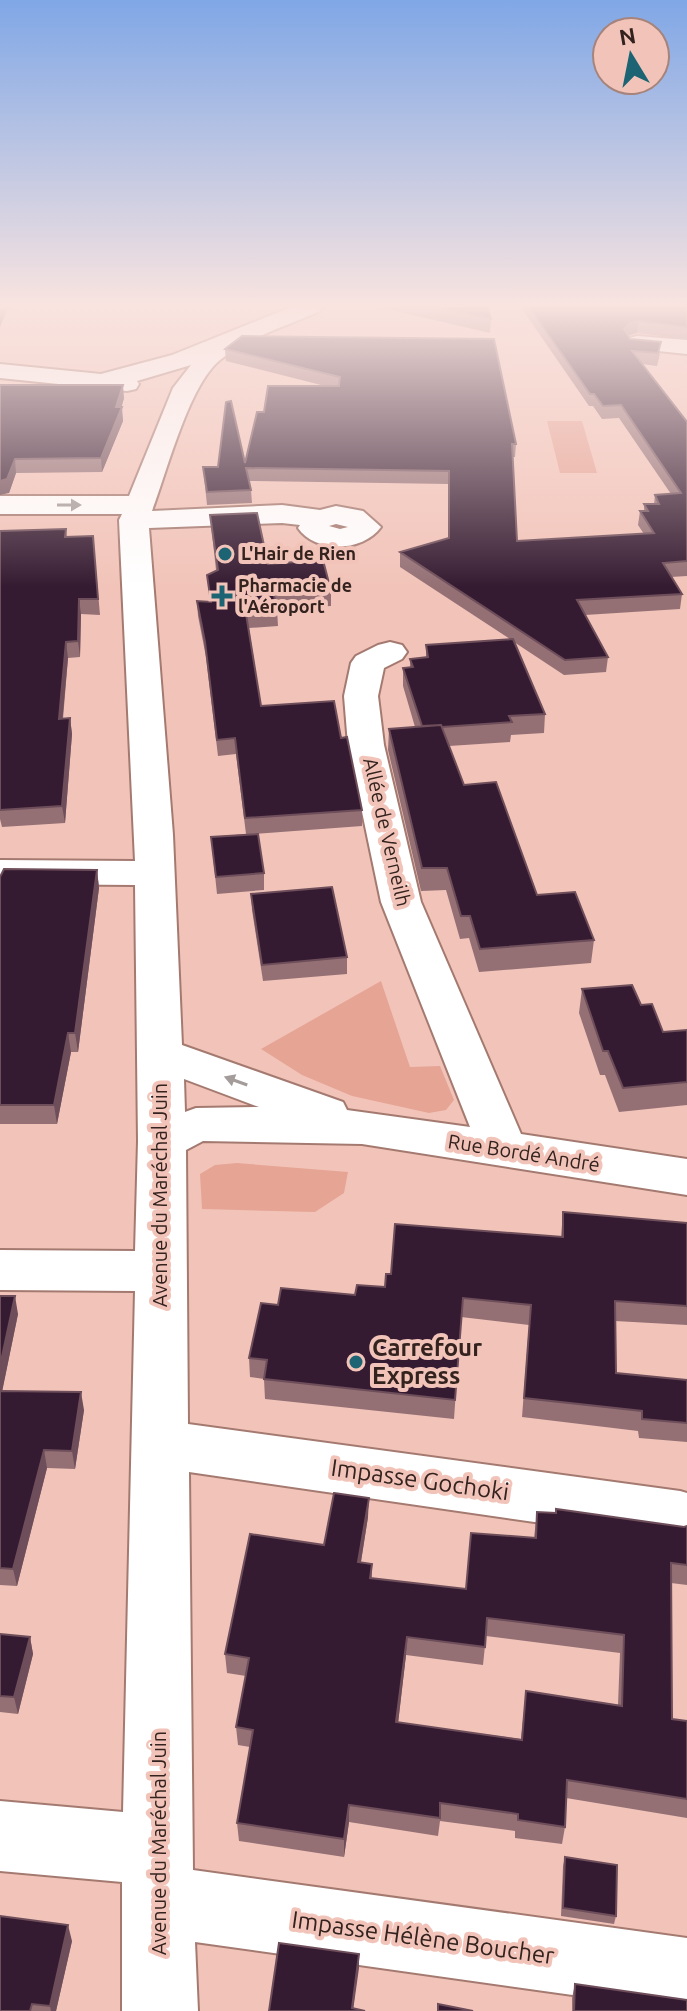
<svg xmlns="http://www.w3.org/2000/svg" width="687" height="2011" viewBox="0 0 687 2011" font-family="Ubuntu,sans-serif">
	<rect width="100%" height="100%" fill="#f2c4b9"/>
	<path fill="#e6a495" d="M547 421H582L597 473H560Z
		M381 981 410 1067 440 1066 454 1100 446 1110 429 1113 352 1096 302 1075 261 1049Z
		M237 1163 348 1172 344 1193 315 1212 202 1209 200 1174 215 1165Z"/>
	<g fill="none" stroke-linecap="round" stroke-linejoin="round">
		<defs>
			<path id="minor" d="M294 306H323L320 311C287 326 248 337 220 360 189 385 167 471 152 511L282 505 320 510 336 506 363 511 381 527C363 552 316 554 298 528L300 525 282 523 149 528 173 835 182 1045 343 1102 347 1110 470 1127 381 902 348 745 344 696 351 663 356 656 378 645 390 642 402 645 407 652 402 659 384 668 378 696 384 745 421 902 521 1134 687 1159V1195L362 1144 203 1141 186 1150 188 1424 680 1491 687 1493V1541L680 1543 189 1472 193 1870 687 1938V2011L195 1942 198 2011H122V1882L0 1871V1801L123 1812 135 1291 0 1290V1250L135 1251 138 1141 135 885 0 884V860L135 861 119 520 122 514H0V496H129L173 388 191 365 137 381 139 384 136 389 127 391 0 378V364L101 374 172 355ZM336 524 348 527 340 529 329 526ZM184 1079 259 1107 196 1108 185 1112Z
				M637 336 687 340V354L629 348 625 343 629 338Z"/>
		</defs>
		<use href="#minor" stroke="#a47a70" stroke-width="4"/>
		<use href="#minor" fill="#fff" fill-rule="evenodd"/>
	</g>
	<path fill="#947075" fill-rule="evenodd" d="M374 306H488L491 319 490 333Z
		M520 306H687V339L637 333 628 336 630 339 660 354 657 366 642 364 687 422V576L671 577 682 594 680 609 585 615 608 657 606 672 564 675 514 642 545 714 544 733 511 735 510 742 449 746 464 785 537 895 594 940 591 963 479 972 469 938 460 939 446 890 421 891 388 750 389 729 415 727 403 686V668L410 667V659L426 657V645L510 639 400 567V552L449 538V484L249 481 251 490 252 503 207 505 203 467H218L245 463 264 412 325 386 226 361 225 349 242 336 516 444 515 457H513L517 541 644 534 638 525 640 511H644V504H654L655 495 671 494 619 418 602 419 593 406H589Z
		M0 385 124 398 121 407 123 421 102 472 16 473 9 493Z
		M210 515 268 564 331 591V606L277 609 278 626 249 628 261 706 341 738 362 810V826L253 834 264 873V890L217 894 211 837 246 834 236 754 218 756 206 657 198 616 197 601H210L207 575 216 570Z
		M66 529 67 537 93 536 100 615 81 614 80 657 68 658 63 719 70 718 72 734 65 823 2 827 0 819V531Z
		M97 870 99 888 78 1052H71L57 1124H0V877Z
		M251 894 347 957V974L263 981 252 910Z
		M582 989 641 1005 663 1032 687 1030V1105L619 1112 605 1075H600L579 1013Z
		M563 1212 687 1223V1325L615 1321 616 1373 687 1380V1442L639 1438 638 1431 522 1417 529 1325 461 1317 454 1419 265 1399 264 1379 250 1377 249 1358 278 1305 355 1295 385 1287 391 1274 561 1237Z
		M0 1296 18 1314 2 1391 84 1410 75 1469 47 1468 17 1586 0 1585Z
		M537 1512 684 1527 687 1526V1585L671 1583 672 1719 687 1721V1818L566 1798 565 1827 562 1844 515 1838V1831L440 1821 438 1836 349 1822 344 1857 239 1841 237 1823 250 1747 238 1745 236 1727 246 1676 227 1673 225 1654 324 1545 368 1517 361 1562 372 1564V1578L466 1589 534 1538ZM486 1636 620 1653 618 1705 526 1691 521 1739 398 1723 406 1655 483 1665Z
		M0 1634 30 1637 33 1654 18 1714 0 1712Z
		M565 1857 616 1916 614 1924 561 1916 563 1866Z
		M72 1941 56 2011H0Z
		M575 1984 687 2011H572V1998Z"/>
	<path fill="#6e4e5a" d="M2 306H9L0 327V311Z
		M639 321 637 333 628 335 624 329 630 323Z
		M123 385 124 398 120 413 122 407 123 421 102 472 101 458Z
		M15 459 16 473 9 493 0 495V481Z
		M79 599 81 614 80 657 78 641Z
		M66 642 68 658 61 735 59 719Z
		M70 718 72 734 65 823 62 806Z
		M97 870 99 888 78 1052 75 1033Z
		M68 1033 71 1052 57 1124 54 1105Z
		M15 1296 18 1314 0 1402V1366Z
		M81 1392 84 1410 75 1469 72 1451Z
		M44 1450 47 1468 17 1586 13 1569Z
		M369 1498 368 1517 358 1580V1562Z
		M30 1637 33 1654 18 1714 14 1697Z
		M407 1637 406 1655 396 1741V1722Z
		M349 1805V1822L344 1857V1839Z
		M68 1925 72 1941 56 2011H51L50 2006Z
		M359 1954V1968L353 2011H352Z"/>
	<path fill="#351b31" stroke="#6e4e5a" stroke-width="2" fill-rule="evenodd" d="M432 306H488L491 319Z
		M528 306H687V327L639 321 630 323 624 329 630 339 661 342 658 353 632 351 687 422V561L663 563 682 594 577 600 608 657 565 660 400 552 449 538V471L246 468 251 490 207 492 203 467H218L226 402 231 401 245 463 257 412H264L268 386H339L340 377 225 349 242 336 494 339 516 444H512L517 541 654 533 640 511H648L644 504H659L655 495 681 493 621 405 603 406 594 394H590Z
		M0 385H123L116 407H122L101 458 15 459 7 479 0 481Z
		M257 513 268 564 323 560 331 591 274 595 277 612 246 614 261 706 334 701 341 738 347 737 362 810 245 818 235 738 217 740 205 642 197 601 211 602 207 575 218 570 210 515Z
		M66 529 65 537 93 536 98 599H79L78 641 66 642 59 719 70 718 62 806 0 810V531Z
		M513 639 545 714 509 716 512 722 442 727 441 725 422 726 403 668 413 667 410 659 428 657 426 645Z
		M441 725 464 785 496 782 537 895 575 892 594 940 480 949 470 916H461L447 868H422L389 729Z
		M258 834 264 873 216 877 211 837Z
		M4 869 97 870 75 1033H68L54 1105H0V877Z
		M332 887 347 957 262 965 251 894Z
		M632 985 641 1005 652 1004 663 1032 687 1030V1082L623 1088 608 1051H603L582 989Z
		M563 1212 687 1223V1306L615 1301 616 1373 687 1380V1423L642 1419V1411L524 1398 531 1305 463 1298 455 1400 264 1379 267 1360 249 1358 261 1303 278 1305 281 1288 355 1295 357 1285 385 1287 386 1274H391L395 1224 563 1237Z
		M0 1296H15L0 1366Z
		M0 1391 81 1392 72 1451 44 1450 13 1569 0 1568Z
		M334 1493 369 1498 358 1562 372 1564 370 1578 466 1589 471 1533 536 1538 537 1512 556 1513V1509L684 1527 687 1526V1565L671 1563 672 1719 687 1721V1799L567 1780 565 1827 518 1820V1814L440 1803V1818L349 1805 344 1839 237 1823 253 1730 236 1727 249 1658 225 1654 250 1534 324 1545ZM487 1618 624 1635 622 1706 526 1691 522 1740 396 1722 407 1637 485 1647Z
		M0 1634 30 1637 14 1697 0 1696Z
		M565 1857 617 1865 616 1916 563 1908Z
		M0 1916 68 1925 50 2006 32 2004 30 2011H0Z
		M279 1943 359 1954 352 2008 365 2011H269Z
		M575 1984 687 2000V2011H574Z
		M438 2004 473 2011H438Z"/>
	<defs><path id="oneway-solid" d="M-6-.8H1V-3.2L6.5 0L1 3.2V.8H-6Z" transform="scale(2)"/></defs>
	<g fill="#a39c9a">
		<use href="#oneway-solid" transform="translate(69 505)"/>
		<use href="#oneway-solid" transform="translate(236 1081) rotate(-160)"/>
	</g>
	<linearGradient id="sky" x2="0" y2="1"><stop stop-color="#80a7e6"/><stop offset="0.52" stop-color="#f9e4e0"/><stop offset="1" stop-color="#f9e4e0" stop-opacity="0"/></linearGradient>
	<rect width="687" height="587" fill="url(#sky)"/>
	<g fill="#1c6473" stroke="#f2c4b9" stroke-width="3">
		<circle cx="225" cy="554" r="8"/>
		<path d="M218 584h8v8h8v8h-8v8h-8v-8h-8v-8h8z"/>
		<circle cx="356" cy="1362" r="8"/>
	</g>
	<g text-anchor="middle" stroke-width="8" stroke-linejoin="round" paint-order="stroke">
		<g font-size="18" font-weight="bold" fill="#33221e" stroke="#f2c4b9" text-anchor="start">
			<text x="241" y="560">L'Hair de Rien</text>
			<text x="238" y="592">Pharmacie de<tspan x="238" dy="21">l'Aéroport</tspan></text>
		</g>
		<g font-size="20" fill="#33221e" stroke="#f2c4b9">
			<text transform="translate(387 832) rotate(77)" y="7">Allée de Verneilh</text>
			<text transform="translate(524 1153) rotate(9)" y="7">Rue Bordé André</text>
			<text transform="translate(160 1195) rotate(-90)" y="7">Avenue du Maréchal Juin</text>
			<text transform="translate(159 1843) rotate(-90)" y="7">Avenue du Maréchal Juin</text>
		</g>
		<g font-size="24" font-weight="bold" fill="#33221e" stroke="#f2c4b9" text-anchor="start">
			<text x="372" y="1356">Carrefour<tspan x="372" dy="28">Express</tspan></text>
		</g>
		<g font-size="24" fill="#33221e" stroke="#f2c4b9">
			<text transform="translate(420 1480) rotate(8)" y="8">Impasse Gochoki</text>
			<text transform="translate(423 1938) rotate(8)" y="8">Impasse Hélène Boucher</text>
		</g>
	</g>
	<g transform="translate(631 56) rotate(350)"><circle r="38" fill="#f2c4b9" stroke="#a6837b" stroke-width="2"/>
	<path d="M0-6L14 30L0 20L-14 30Z" fill="#1c6473"/>
	<text y="-12" font-size="22" font-weight="bold" text-anchor="middle" fill="#33221e">N</text>
	</g>
</svg>
